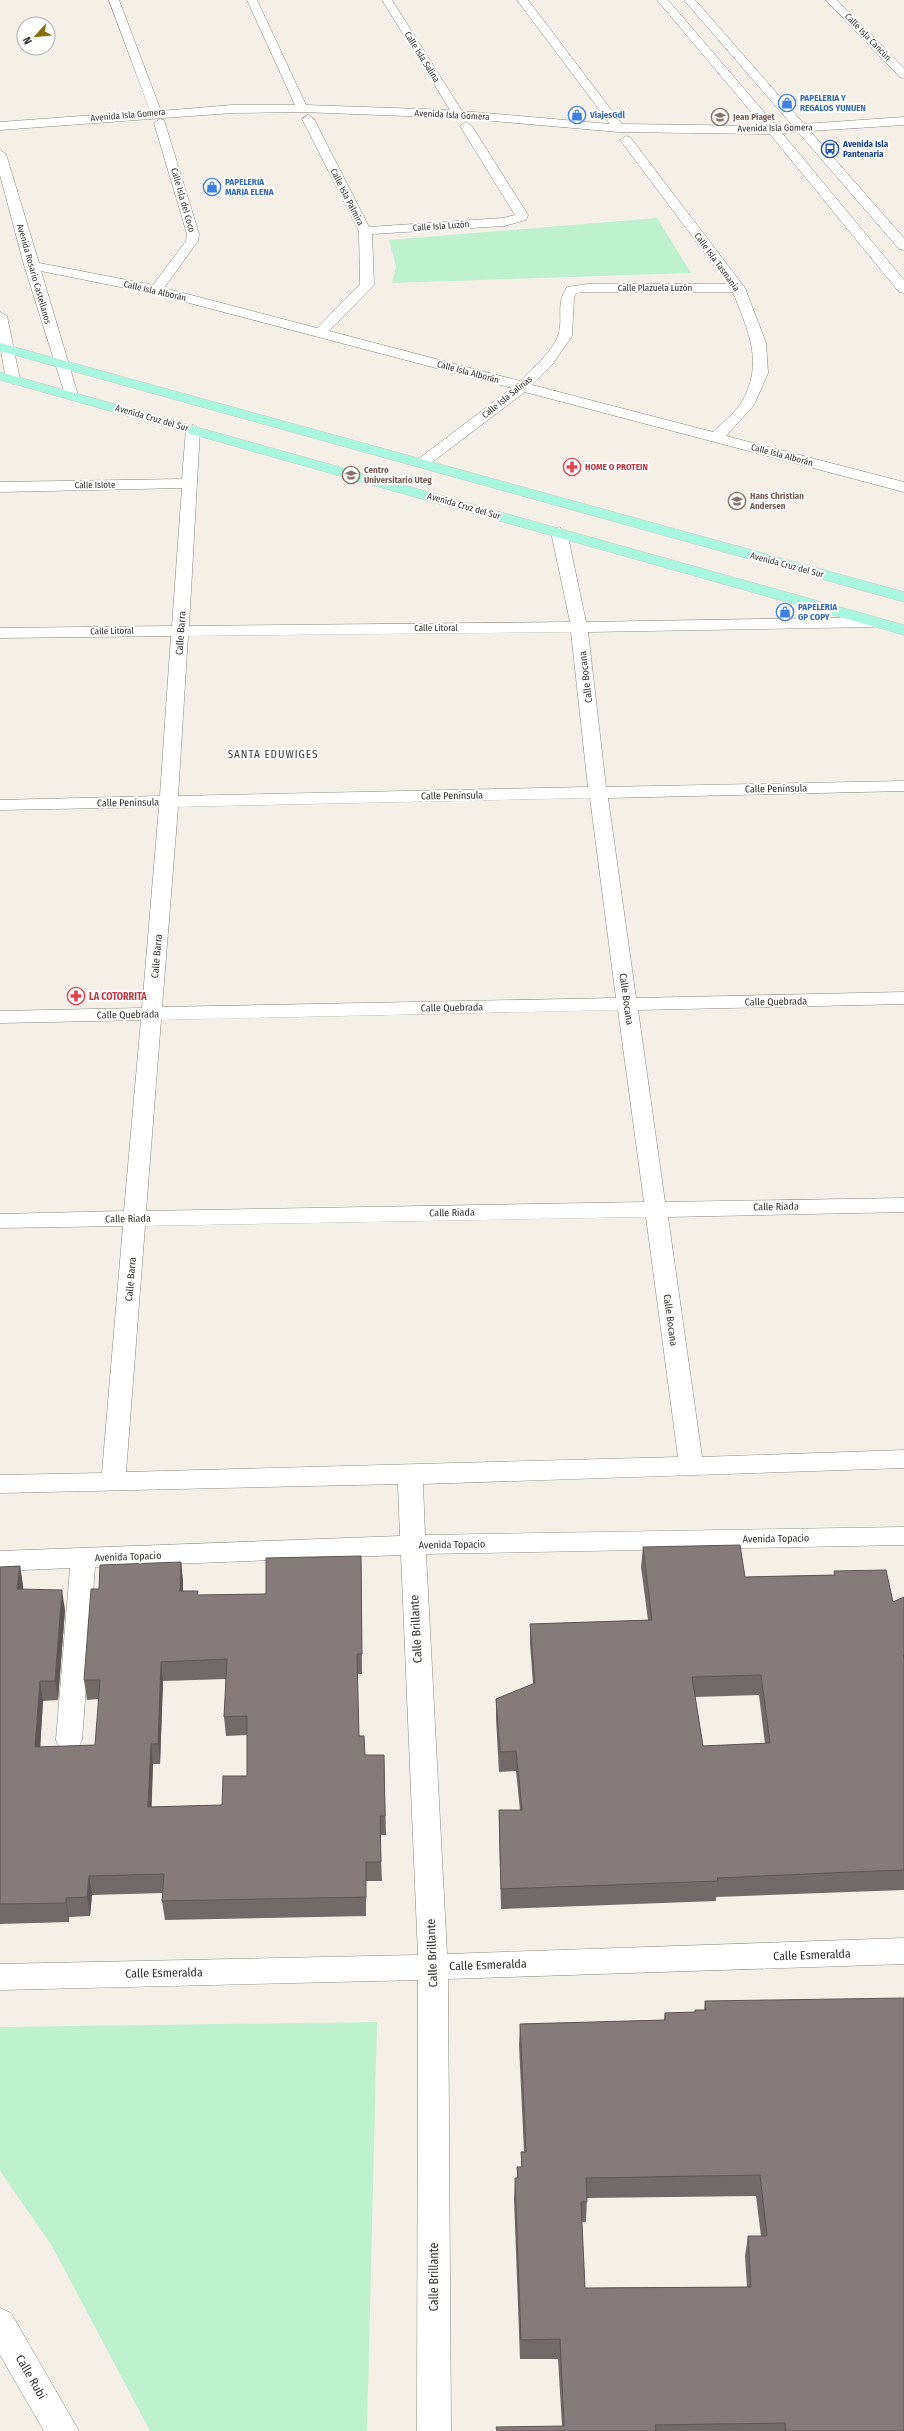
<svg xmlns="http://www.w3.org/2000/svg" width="904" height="2431" viewBox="0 0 904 2431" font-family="'Fira Sans Condensed',sans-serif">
	<rect width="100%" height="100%" fill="#f4f0e7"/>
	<path fill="#bff1ce" d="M657 218 691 273 392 283 396 266 389 240Z
		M377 2022 367 2431H150L52 2246 0 2171V2027Z"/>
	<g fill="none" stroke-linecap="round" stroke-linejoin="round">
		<defs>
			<path id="minor" d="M109 0H119L161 111 232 105H295L247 0H257L306 105 450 110 382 0H392L462 111 610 124 517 0H528L622 124 763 126 657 0H668L776 126 792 125 684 0H695L804 124 904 117V125L810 131 904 238V250L899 249 798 132 782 133 904 280V293L899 292 770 134 619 132 458 118 302 112 232 113 0 130V122L150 111Z
				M826 0H837L904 68V78L900 77Z
				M308 115 314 119 369 227 503 218 515 215 460 126 466 122 472 126 528 215 526 220 504 226 372 234 374 285 329 331 520 381C531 370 553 351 558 336 564 317 555 305 567 287L588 284H728L620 140 626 136 630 137 745 288 766 343 768 373 754 405 726 436 904 482V492L525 392 427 466H417L414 463 417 460 512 388 155 294 41 271 78 395 71 399 66 398 24 265 0 175V150L6 154 39 263 153 285 186 241 187 234 154 123 160 119 164 120 199 234 198 241 164 288 317 328 360 284 359 231 302 119ZM588 292H733C748 331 765 363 741 403 734 414 722 423 713 432L532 385 552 365 572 336 574 297 576 293Z
				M0 312 7 316 20 380 13 384 6 380 0 345Z
				M193 425 200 429 189 626 570 622 551 532 559 527 567 532 586 622 872 617 878 618 880 622 878 626 872 627 588 632 606 787 904 781V791L608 798 636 998 904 992V1004L638 1010 665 1202 904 1198V1212L668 1217 702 1457 904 1450V1468L423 1484 425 1535 904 1527V1545L426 1554 447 1954 904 1938V1964L448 1979 451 2431H417L418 1980 0 1990V1964L418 1955 401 1555 95 1567 82 1740 78 1748 69 1751 60 1748 56 1740 70 1568 0 1571V1551L400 1536 398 1484 0 1493V1475L102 1473 123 1226 0 1228V1214L124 1211 141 1020 0 1023V1011L142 1008 159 807 0 810V800L160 796 171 636 0 638V628L172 626 182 488 0 492V482L182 479 186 429ZM571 632 588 787 178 796 188 636ZM590 798 616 998 162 1007 178 807ZM618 1010 644 1202 146 1211 161 1020ZM646 1217 678 1457 126 1472 145 1226Z
				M0 2308 11 2313 79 2431H44L0 2355Z"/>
			<path id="major" d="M0 343 904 592V602L0 351Z
				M0 372 904 625V635L0 380Z"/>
		</defs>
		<use href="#minor" stroke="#89867e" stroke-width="1"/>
		<use href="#major" stroke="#cecdcd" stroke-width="1"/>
		<use href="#minor" fill="#fff" fill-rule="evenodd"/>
		<use href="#major" fill="#a9f7de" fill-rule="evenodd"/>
	</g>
	<path fill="#726a69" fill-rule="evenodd" d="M643 1547 745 1577 834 1575V1571L893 1602 904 1597V1890L848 1892 716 1897V1901L501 1909 499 1830V1810H520L516 1771 499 1772 496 1719V1699L533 1684 530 1644V1624L648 1620 641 1567ZM759 1695 765 1744 703 1746 695 1697Z
		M361 1556 362 1674H357L359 1736 365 1755H384L386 1835H380L382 1881H366V1916L165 1920 162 1901 163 1893 92 1895 90 1916 69 1917V1922L0 1924V1567L20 1566 23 1586V1589L65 1610 58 1700 43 1701 40 1747 95 1745 99 1699 87 1700 84 1680 99 1589 181 1562 183 1582V1591H198V1595L266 1594ZM226 1679 224 1717 226 1736 247 1735V1776L222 1805 151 1807 153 1764H160L163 1681Z
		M705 2001 904 2431H496L562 2426 558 2359H520L514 2199 515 2178H517V2167H521V2152H524L519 2045 520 2024 664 2020 665 2013 695 2012 704 2010ZM756 2196 761 2236H748L745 2256 747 2287 585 2288 582 2222H586L587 2198Z"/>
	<path fill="#5d5655" d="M361 1556V1576L362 1674V1654Z
		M181 1562 183 1582V1611L180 1591Z
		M20 1566 23 1586 20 1608 17 1589Z
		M62 1590 65 1610 58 1700 55 1681Z
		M161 1662 163 1681 160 1764 158 1744Z
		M40 1681 43 1701 39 1766 35 1747Z
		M151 1744 153 1764 151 1826 148 1807Z
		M89 1876 92 1895 90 1916 87 1897Z
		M66 1898 69 1917V1922L66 1903Z"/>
	<path fill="#857b7a" stroke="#5d5655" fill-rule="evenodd" d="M740 1545 745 1577 835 1575 834 1571 886 1570 893 1602 904 1597V1655H903L904 1659V1870L851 1872 717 1878 718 1881 501 1889 499 1810H522L516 1751 500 1752 496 1699 535 1683 530 1624 652 1620 643 1547ZM761 1675 770 1743 703 1746 692 1677Z
		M361 1556 362 1654H357L359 1736H364L365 1755H384L385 1816H380L381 1862H366V1897L162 1901 164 1874 89 1876 87 1897 66 1898V1903L0 1904V1567L20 1566 17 1589 62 1590 55 1681H40L35 1747 95 1745 100 1680H84L91 1589H99L100 1565 181 1562 180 1591H198L197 1595 266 1594V1558ZM227 1659 224 1717 247 1716V1776H223L222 1805 148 1807 151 1744H158L161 1662Z
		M904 1998V2431H786L785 2423 655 2425 656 2431H497L496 2427 564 2426 560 2339 521 2340 515 2178H518L517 2167H522L521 2152H526L520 2024 665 2020V2013L695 2012V2010H706L705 2001ZM760 2175 767 2236H748L751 2287 585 2288 581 2202H587L586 2178Z"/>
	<defs>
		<symbol id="shop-ring" viewBox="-11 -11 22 22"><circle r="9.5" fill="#fff" stroke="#3f7fe0" stroke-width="1.5"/><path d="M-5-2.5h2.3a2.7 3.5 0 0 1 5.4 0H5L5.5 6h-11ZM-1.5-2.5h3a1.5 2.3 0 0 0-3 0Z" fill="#3f7fe0"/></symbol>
		<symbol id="school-ring" viewBox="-11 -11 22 22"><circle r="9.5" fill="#fff" stroke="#8d6e63" stroke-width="1.5"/><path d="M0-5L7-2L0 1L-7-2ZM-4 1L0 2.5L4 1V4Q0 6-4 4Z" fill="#8d6e63"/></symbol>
		<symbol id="bus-ring" viewBox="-11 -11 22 22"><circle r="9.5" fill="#fff" stroke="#1a4fb4" stroke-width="1.5"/><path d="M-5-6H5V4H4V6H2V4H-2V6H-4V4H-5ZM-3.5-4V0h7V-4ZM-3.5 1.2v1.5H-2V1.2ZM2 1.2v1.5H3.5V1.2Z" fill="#1a4fb4"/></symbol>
		<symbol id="pharmacy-ring" viewBox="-11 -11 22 22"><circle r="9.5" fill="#fff" stroke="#e0444e" stroke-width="1.5"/><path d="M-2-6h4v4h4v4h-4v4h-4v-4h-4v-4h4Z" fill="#e0444e"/></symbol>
		<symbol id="university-ring" viewBox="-11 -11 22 22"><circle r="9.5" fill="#fff" stroke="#8d6e63" stroke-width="1.5"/><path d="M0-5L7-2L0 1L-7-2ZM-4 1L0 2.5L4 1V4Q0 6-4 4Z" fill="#8d6e63"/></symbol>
	</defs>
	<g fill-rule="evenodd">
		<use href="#shop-ring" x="777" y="93" width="20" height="20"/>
		<use href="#shop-ring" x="567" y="105" width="20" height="20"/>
		<use href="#school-ring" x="710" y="107" width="20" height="20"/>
		<use href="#bus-ring" x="820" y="139" width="20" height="20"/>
		<use href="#shop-ring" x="202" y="177" width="20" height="20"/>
		<use href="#pharmacy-ring" x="562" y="457" width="20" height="20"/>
		<use href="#university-ring" x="341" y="465" width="20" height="20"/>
		<use href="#school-ring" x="727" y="491" width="20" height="20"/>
		<use href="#shop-ring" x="775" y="602" width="20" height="20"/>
		<use href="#pharmacy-ring" x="66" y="986" width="20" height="20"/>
	</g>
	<g text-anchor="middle" stroke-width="4" stroke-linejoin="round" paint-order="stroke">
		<g font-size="9" fill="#32302d" stroke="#fff">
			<text transform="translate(868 37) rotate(46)" y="3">Calle Isla Cancún</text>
			<text transform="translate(422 57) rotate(58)" y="3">Calle Isla Salina</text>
			<text transform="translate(128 115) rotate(-5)" y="3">Avenida Isla Gomera</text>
			<text transform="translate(452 115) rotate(3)" y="3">Avenida Isla Gomera</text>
			<text transform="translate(775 128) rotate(-1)" y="3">Avenida Isla Gomera</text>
			<text transform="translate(347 197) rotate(63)" y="3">Calle Isla Palmira</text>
			<text transform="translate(183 200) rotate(74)" y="3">Calle Isla del Coco</text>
			<text transform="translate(441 226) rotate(-4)" y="3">Calle Isla Luzón</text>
			<text transform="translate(717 262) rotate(54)" y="3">Calle Isla Tasmania</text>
			<text transform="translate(34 274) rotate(74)" y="3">Avenida Rosario Castellanos</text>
			<text x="655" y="291">Calle Plazuela Luzón</text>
			<text transform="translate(155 291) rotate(13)" y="3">Calle Isla Alborán</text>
			<text transform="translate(468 372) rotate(15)" y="3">Calle Isla Alborán</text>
			<text transform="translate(507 397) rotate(-39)" y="3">Calle Isla Salinas</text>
			<text transform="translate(152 418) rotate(16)" y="3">Avenida Cruz del Sur</text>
			<text transform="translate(782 455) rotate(15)" y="3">Calle Isla Alborán</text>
			<text transform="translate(95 485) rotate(-1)" y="3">Calle Islote</text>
			<text transform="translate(464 506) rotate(16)" y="3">Avenida Cruz del Sur</text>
			<text transform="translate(787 565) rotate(15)" y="3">Avenida Cruz del Sur</text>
			<text x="436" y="631">Calle Litoral</text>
			<text transform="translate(112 631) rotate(-1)" y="3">Calle Litoral</text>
		</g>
		<g font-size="9" font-weight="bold" fill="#366cbe" stroke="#fff" text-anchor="start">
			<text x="800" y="101">PAPELERIA Y<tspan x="800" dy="10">REGALOS YUNUEN</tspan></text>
			<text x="590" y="118">ViajesGdl</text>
			<text x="225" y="185">PAPELERIA<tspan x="225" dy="10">MARIA ELENA</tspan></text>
			<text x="798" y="610">PAPELERIA<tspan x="798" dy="10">GP COPY</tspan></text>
		</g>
		<g font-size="9" font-weight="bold" fill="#785e54" stroke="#fff" text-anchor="start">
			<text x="733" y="120">Jean Piaget</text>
			<text x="364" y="473">Centro<tspan x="364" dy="10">Universitario Uteg</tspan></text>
			<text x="750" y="499">Hans Christian<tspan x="750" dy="10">Andersen</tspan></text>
		</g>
		<g font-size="9" font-weight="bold" fill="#164399" stroke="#fff" text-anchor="start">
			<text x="843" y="147">Avenida Isla<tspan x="843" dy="10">Pantenaria</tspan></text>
		</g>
		<g font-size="9" font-weight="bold" fill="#be3a42" stroke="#fff" text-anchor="start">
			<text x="585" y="470">HOME O PROTEIN</text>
		</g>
		<g font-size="10" fill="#32302d" stroke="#fff">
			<text transform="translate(180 633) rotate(-86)" y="4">Calle Barra</text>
			<text transform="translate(585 677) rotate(-97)" y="4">Calle Bocana</text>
			<text transform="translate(776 788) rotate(-1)" y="4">Calle Península</text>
			<text transform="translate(452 795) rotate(-1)" y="4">Calle Península</text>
			<text transform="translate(128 802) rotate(-1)" y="4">Calle Península</text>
			<text transform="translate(156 956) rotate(-85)" y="4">Calle Barra</text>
			<text transform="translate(627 999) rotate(82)" y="4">Calle Bocana</text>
			<text transform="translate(776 1001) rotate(-1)" y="4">Calle Quebrada</text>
			<text transform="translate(452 1007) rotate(-1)" y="4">Calle Quebrada</text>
			<text transform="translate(128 1014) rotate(-1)" y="4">Calle Quebrada</text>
			<text transform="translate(776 1206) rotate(-1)" y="4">Calle Riada</text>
			<text transform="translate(452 1212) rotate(-1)" y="4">Calle Riada</text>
			<text transform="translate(128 1218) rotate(-1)" y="4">Calle Riada</text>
			<text transform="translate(130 1279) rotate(-85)" y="4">Calle Barra</text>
			<text transform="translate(671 1320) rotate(82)" y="4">Calle Bocana</text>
			<text transform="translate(776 1538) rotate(-1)" y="4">Avenida Topacio</text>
			<text transform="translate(452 1544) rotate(-1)" y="4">Avenida Topacio</text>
			<text transform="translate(128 1556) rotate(-2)" y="4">Avenida Topacio</text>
		</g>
		<g font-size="10" font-weight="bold" fill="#be3a42" stroke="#fff" text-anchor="start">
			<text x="89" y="1000">LA COTORRITA</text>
		</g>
		<g font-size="11" letter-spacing="1" fill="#3d3a34" stroke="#fff">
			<text x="273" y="758">SANTA EDUWIGES</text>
		</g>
		<g font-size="12" fill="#32302d" stroke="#fff">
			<text transform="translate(416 1629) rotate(-93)" y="4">Calle Brillante</text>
			<text transform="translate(432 1953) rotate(-92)" y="4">Calle Brillante</text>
			<text transform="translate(812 1955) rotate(-2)" y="4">Calle Esmeralda</text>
			<text transform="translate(488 1965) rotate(-2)" y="4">Calle Esmeralda</text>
			<text transform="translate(164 1973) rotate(-1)" y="4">Calle Esmeralda</text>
			<text transform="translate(434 2277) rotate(-90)" y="4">Calle Brillante</text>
			<text transform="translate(31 2377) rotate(60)" y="4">Calle Rubí</text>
		</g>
	</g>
	<g transform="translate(36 36) rotate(243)"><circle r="19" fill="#ffffff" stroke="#adacab"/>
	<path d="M0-3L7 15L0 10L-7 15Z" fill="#876f0e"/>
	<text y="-6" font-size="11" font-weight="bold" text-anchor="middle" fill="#32302d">N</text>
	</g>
</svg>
